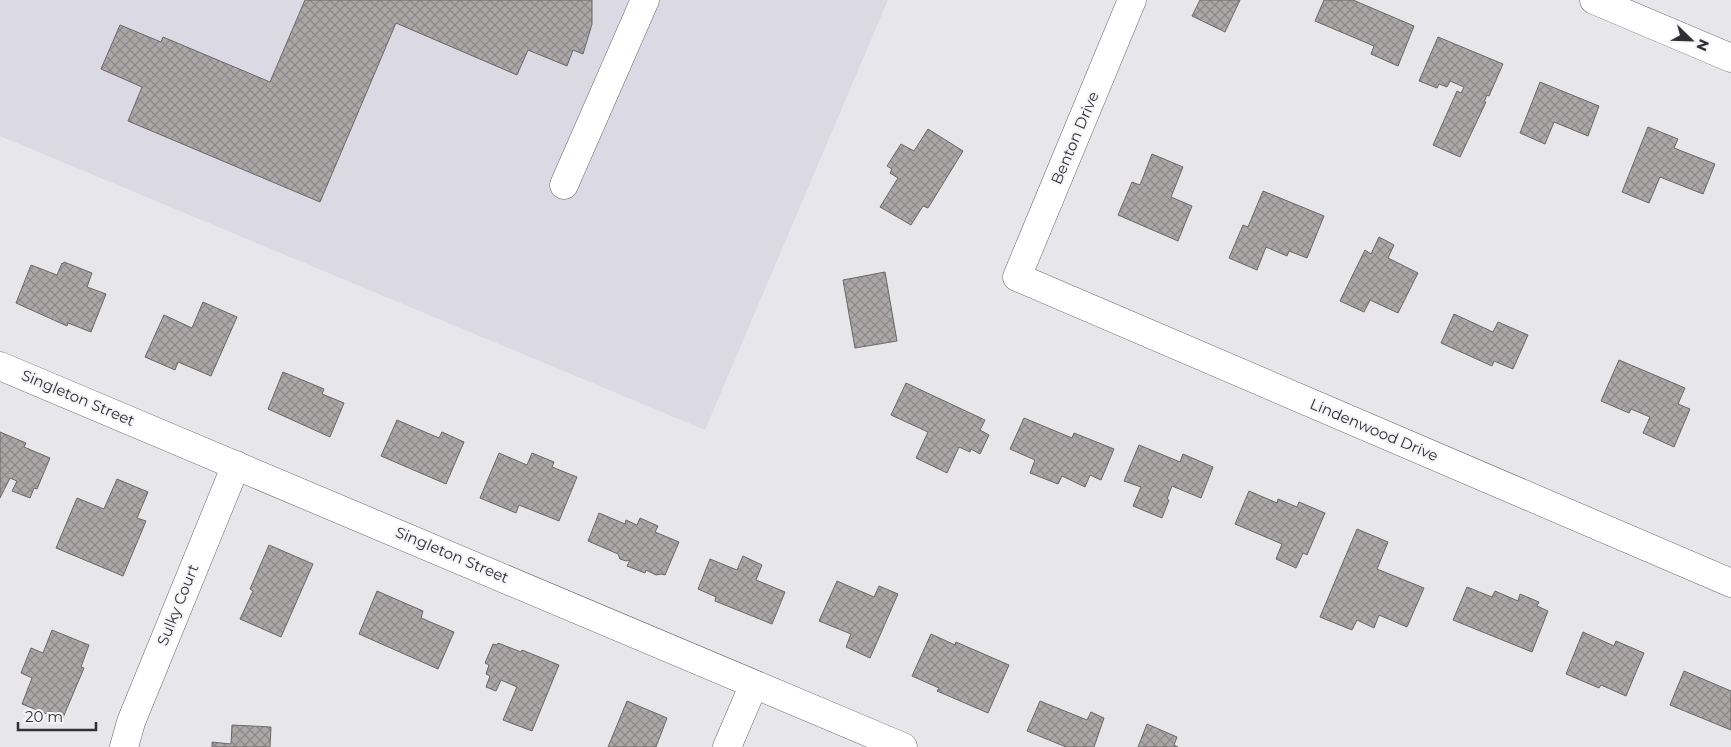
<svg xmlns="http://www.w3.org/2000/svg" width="1731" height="747" viewBox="0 0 1731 747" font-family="Montserrat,sans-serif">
	<defs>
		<pattern id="building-cross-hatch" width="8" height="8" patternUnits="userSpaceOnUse" patternTransform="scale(1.25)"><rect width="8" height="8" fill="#aca7a7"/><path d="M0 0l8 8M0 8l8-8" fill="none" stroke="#8d8889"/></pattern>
	</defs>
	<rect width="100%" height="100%" fill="#e7e7eb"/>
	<path fill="#dbd9e4" d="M0 0H888L705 430 0 136Z"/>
	<path fill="url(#building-cross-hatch)" stroke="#6c6767" d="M305 0H592V24L583 54 573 50 567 66 528 50 517 75 396 23 320 202 128 121 142 87 101 69 120 25 161 42 163 37 270 82Z
		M1200 0H1240L1225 32 1192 16Z
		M1324 0H1353L1414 26 1398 66 1371 54 1374 46 1315 21Z
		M1438 37 1503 64 1489 96 1487 95 1484 102H1486L1460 157 1433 145 1457 91 1461 93 1464 87 1450 81 1447 87 1439 84 1437 88 1419 81Z
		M1540 82 1599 106 1588 136 1554 122 1545 144 1520 133Z
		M1648 127 1678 139 1674 148 1715 164 1703 194 1660 177 1649 203 1622 192Z
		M928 129 963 151 928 208 923 206 911 225 880 207 898 178 890 173 892 169 887 166 901 144 914 151Z
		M1152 154 1183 167 1171 197 1192 206 1178 241 1118 215 1132 182 1140 185Z
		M1263 191 1324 216 1307 258 1289 251 1287 256 1266 247 1257 270 1229 258 1243 225 1248 227Z
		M1379 237 1394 245 1388 258 1418 273 1398 313 1370 300 1364 312 1340 301 1365 250 1371 254Z
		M64 262 92 273 87 287 106 294 91 332 68 323 67 326 16 303 31 265 57 275 62 263 63 264Z
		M885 272 897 341 855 348 843 280Z
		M203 302 237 317 211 376 178 362 175 370 145 357 164 315 192 328Z
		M1454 314 1493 332 1498 322 1528 335 1513 369 1494 361 1492 366 1441 343Z
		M1619 360 1685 388 1678 404 1690 409 1674 447 1643 433 1650 417 1631 409 1629 413 1601 401Z
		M283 372 324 389 322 394 344 403 330 437 268 409Z
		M906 383 985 420 980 430 989 435 980 454 971 449 970 452 959 447 947 473 916 458 928 432 891 415Z
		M1024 418 1072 438 1074 433 1114 449 1101 480 1090 475 1085 487 1062 476 1058 484 1030 473 1035 460 1010 449Z
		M397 420 439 438 442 432 464 442 446 484 381 456Z
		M0 432 26 443 24 447 50 458 37 489 34 488 30 498 12 491 17 481 10 478 0 498Z
		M1139 445 1180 462 1183 454 1213 467 1201 498 1172 486 1167 499 1169 500 1162 518 1133 506 1141 487 1124 481Z
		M499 453 527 465 532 453 554 462 552 467 577 477 559 521 519 505 516 513 480 498Z
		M117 479 148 492 137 518 146 521 123 576 56 548 77 498 104 509Z
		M1249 491 1277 503 1278 499 1297 507 1299 502 1325 513 1307 555 1303 553 1296 568 1276 559 1282 544 1235 524Z
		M599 513 625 524 626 520 637 525 640 518 658 526 655 532 679 542 665 575 661 574 656 575 646 570 645 573 627 566 630 560 626 561 620 559 618 554 588 541Z
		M1357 529 1388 542 1377 569 1424 588 1407 627 1379 615 1374 628 1357 620 1352 630 1320 617Z
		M269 545 313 564 281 637 240 619 253 591 250 589Z
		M743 556 762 565 756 580 785 592 772 624 715 601 716 597 698 589 710 559 737 570Z
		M837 581 874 597 879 586 898 594 870 658 846 647 851 634 819 621Z
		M1467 587 1492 597 1495 591 1518 601 1520 594 1539 602 1537 606 1548 611 1532 652 1453 620Z
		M377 591 423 611 421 618 454 632 438 669 359 634Z
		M52 630 89 645 81 667 84 668 62 720 22 704 32 678 21 673 31 648 43 653Z
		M1583 632 1614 646 1616 641 1644 653 1626 696 1601 685 1599 688 1566 674Z
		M931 634 955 645 956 642 1009 665 988 713 937 691 939 688 912 676Z
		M498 643 521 652 522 650 559 665 532 731 503 720 517 687 501 680 496 691 486 687 490 676 486 674 489 665 485 663 493 644 497 645Z
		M1684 671 1731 691V730L1670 705Z
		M627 701 667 718 656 747H608Z
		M1040 701 1087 720 1091 712 1104 718 1094 747H1066L1027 731Z
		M1147 724 1177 737 1174 745 1178 747H1138Z
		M232 725 271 727 270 747H212V742L231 744Z"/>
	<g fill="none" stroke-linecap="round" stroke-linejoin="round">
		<defs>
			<path id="minor" d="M1132 0 1017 277 1731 583
				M1594 0 1731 58
				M564 185 645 0
				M0 366 903 747
				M124 747 131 722 236 465
				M727 747 754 684"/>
		</defs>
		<use href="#minor" stroke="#69686c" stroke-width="29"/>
		<use href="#minor" stroke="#fff" stroke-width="28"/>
	</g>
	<g text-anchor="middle" stroke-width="4" stroke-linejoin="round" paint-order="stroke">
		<g font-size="15" fill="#313032" stroke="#f5f4f8">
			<text transform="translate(1075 138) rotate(-67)" y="5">Benton Drive</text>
			<text transform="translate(78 398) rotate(23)" y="5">Singleton Street</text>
			<text transform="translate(1374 430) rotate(23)" y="5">Lindenwood Drive</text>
			<text transform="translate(452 555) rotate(23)" y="5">Singleton Street</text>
			<text transform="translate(178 605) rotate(-68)" y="5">Sulky Court</text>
		</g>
	</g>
	<g transform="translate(1691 40) rotate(113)" stroke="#f5f4f8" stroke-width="4" paint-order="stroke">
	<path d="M0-4L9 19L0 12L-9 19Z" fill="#313032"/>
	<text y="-8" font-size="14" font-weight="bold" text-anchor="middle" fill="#313032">N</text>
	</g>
	<path d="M18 722v8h78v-8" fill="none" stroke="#313032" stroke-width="2.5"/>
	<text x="25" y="722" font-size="15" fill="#313032" stroke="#f5f4f8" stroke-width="4" paint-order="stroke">20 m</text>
</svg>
